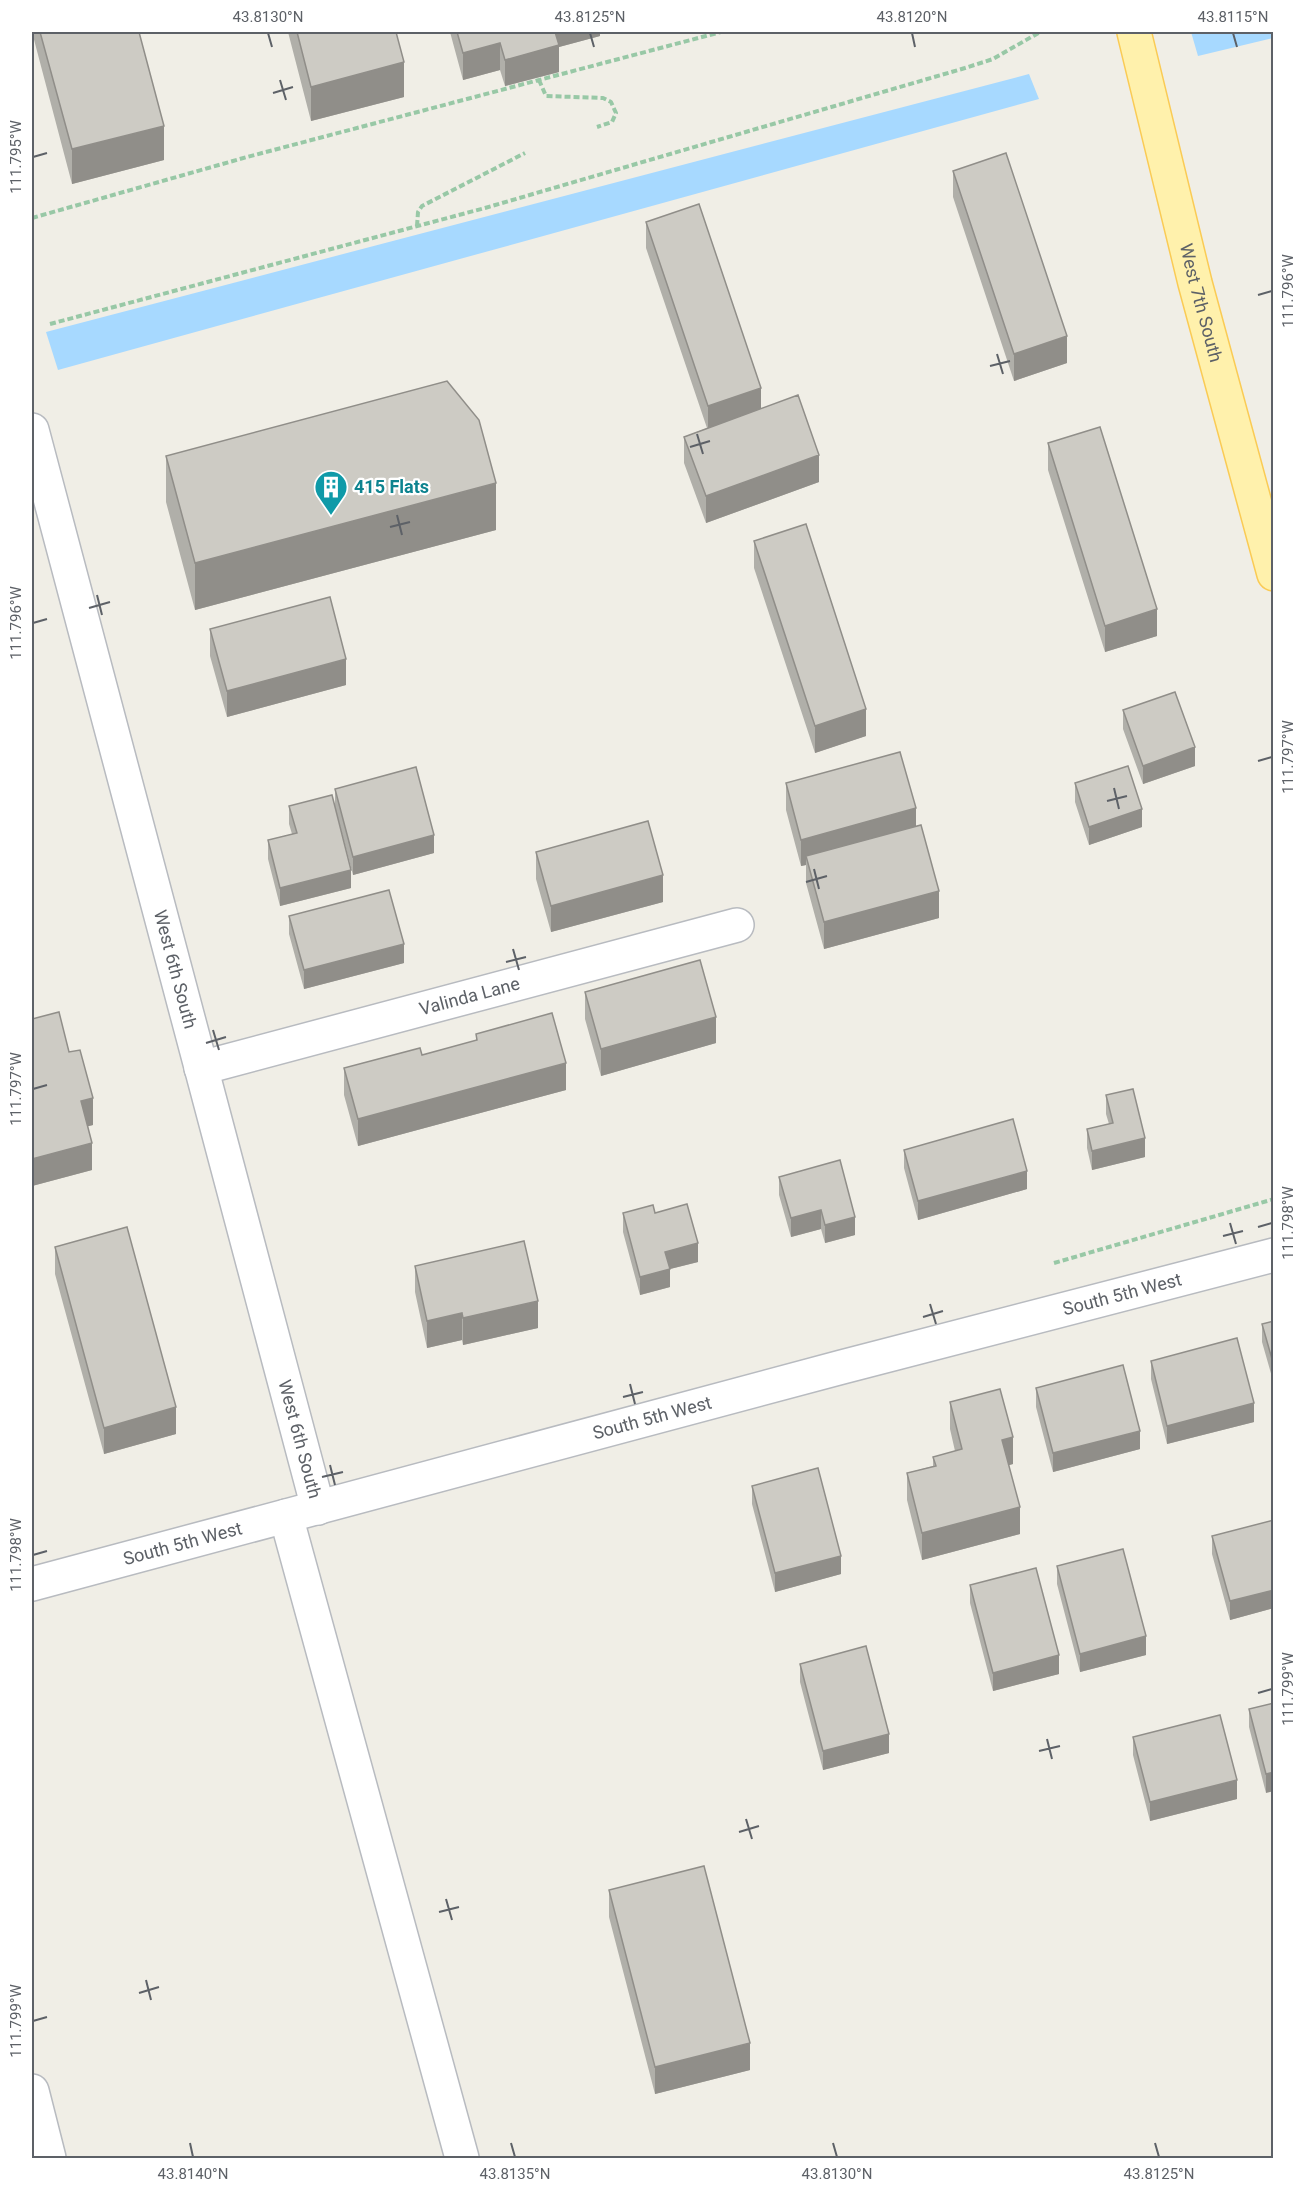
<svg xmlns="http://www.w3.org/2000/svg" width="1305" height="2190" viewBox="0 0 1305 2190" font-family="Roboto,sans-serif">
	<rect width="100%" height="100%" fill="#f0eee6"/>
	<path fill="#a7d9ff" d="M1191 32H1273V38L1198 56Z
		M1029 74 1039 99 58 370 46 332Z"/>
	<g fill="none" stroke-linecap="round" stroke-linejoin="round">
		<defs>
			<g id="minor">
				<path id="s1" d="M32 430 318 1508"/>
				<path id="s2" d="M201 1068 737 925"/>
				<path d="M286 1516 462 2158"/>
				<path id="s3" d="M32 1584 842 1367 1274 1255"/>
				<path d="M32 2091 49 2158"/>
			</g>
			<g id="major">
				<path id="s4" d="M1134 32 1195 283 1274 574"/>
			</g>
		</defs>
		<use href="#minor" stroke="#b8bbc0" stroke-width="36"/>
		<use href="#major" stroke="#facb55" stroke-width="36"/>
		<path stroke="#98c8a6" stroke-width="4" stroke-dasharray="6 3" stroke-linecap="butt" d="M539 80 546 96 603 98 611 102 616 113 612 122 597 127
			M32 218 247 157 721 32
			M417 226 418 212 422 206 525 153
			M50 324 485 208 965 68 993 59 1040 32
			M1054 1263 1274 1199"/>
		<use href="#minor" stroke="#fff" stroke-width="33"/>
		<use href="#major" stroke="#fff1ac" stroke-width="33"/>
	</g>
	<path fill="#b0afa9" d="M32 32H139L164 160 72 184Z
		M288 32H396L404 97 311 121Z
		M450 32H600V36L559 47V72L505 86 500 70 463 80Z
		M953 171 1067 363 1014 381 953 197Z
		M646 222 761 409 819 482 706 523 684 463V437L707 428 646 248Z
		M1048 443 1157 636 1105 652 1048 470Z
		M166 456 496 530 195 610 166 502Z
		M754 541 866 736 815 753 754 568Z
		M210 629 346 685 227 717 210 656Z
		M1123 710 1195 766 1143 784 1123 729Z
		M786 783 916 826 939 918 824 949 806 883V865L801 866 786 810Z
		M1075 783 1142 827 1089 845 1075 802Z
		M335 789 434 853 353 875 335 807Z
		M289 806 351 888 280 906 268 859V840L292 834 289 824Z
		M536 852 663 902 551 932 536 879Z
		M289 916 404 963 304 989 289 934Z
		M585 992 716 1043 601 1076 585 1019Z
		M32 1019 69 1052 93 1125 88 1126 92 1170 32 1186Z
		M476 1034 566 1090 358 1146 344 1095V1068L422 1055 476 1041Z
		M1106 1095 1145 1157 1092 1170 1087 1148V1129L1109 1124 1106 1114Z
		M904 1150 1027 1189 918 1220 904 1168Z
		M779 1177 855 1235 825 1243 821 1229 791 1237 779 1195Z
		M623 1213H655L698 1262 670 1269V1287L640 1295 623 1232Z
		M55 1247 176 1434 104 1454 55 1274Z
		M415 1266 538 1328 463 1345 462 1340 427 1348 415 1292Z
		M1274 1321V1384L1262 1342V1324Z
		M1151 1361 1254 1422 1167 1444 1151 1379Z
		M1036 1388 1140 1449 1053 1472 1036 1407Z
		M950 1402 1013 1464 1009 1465 1020 1534 922 1560 907 1500V1473L933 1466V1457L955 1451 950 1429Z
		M752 1486 841 1574 775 1592 752 1504Z
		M1274 1520V1608L1230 1620 1212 1554V1536Z
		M1057 1566 1146 1655 1080 1672 1057 1584Z
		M970 1585 1059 1674 993 1691 970 1603Z
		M800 1664 889 1753 823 1770 800 1682Z
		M1274 1703 1266 1793 1249 1727V1709Z
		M1133 1737 1237 1799 1150 1821 1133 1755Z
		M609 1890 750 2070 655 2094 609 1917Z"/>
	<path fill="#908e89" d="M553 32H600V36L559 47V72L505 86V60Z
		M500 43V70L463 80V53Z
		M404 62V97L311 121V87Z
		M164 126V160L72 184V149Z
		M1067 336V363L1014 381V354Z
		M761 388V415L708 433V406Z
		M819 455V482L706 523V496Z
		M496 483V530L195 610V563Z
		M1157 609V636L1105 652V626Z
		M346 659V685L227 717V691Z
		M866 709V736L815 753V726Z
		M1195 747V766L1143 784V766Z
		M916 808V835L806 856V865L801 866V840Z
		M1142 809V827L1089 845V827Z
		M434 835V853L353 875V857Z
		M351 870V888L280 906V888Z
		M663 875V902L551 932V906Z
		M939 891V918L824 949V922Z
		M404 944V963L304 989V970Z
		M716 1017V1043L601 1076V1049Z
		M566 1063V1090L358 1146V1119Z
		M93 1098V1125L81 1128V1101Z
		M1145 1138V1157L1092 1170V1151Z
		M92 1143V1170L32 1186V1159Z
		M1027 1171V1189L918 1220V1201Z
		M821 1210V1229L791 1237V1218Z
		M855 1217V1235L825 1243V1225Z
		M698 1243V1262L670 1269V1287L640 1295V1277L665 1252Z
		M538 1301V1328L463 1345V1318Z
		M462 1313V1340L427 1348V1321Z
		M1254 1403V1422L1167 1444V1426Z
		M176 1407V1434L104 1454V1428Z
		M1140 1431V1449L1053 1472V1453Z
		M1013 1437V1464L1002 1467V1440Z
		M1020 1507V1534L922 1560V1533Z
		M841 1556V1574L775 1592V1573Z
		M1274 1590V1608L1230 1620V1601Z
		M1146 1636V1655L1080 1672V1654Z
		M1059 1655V1674L993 1691V1673Z
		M889 1734V1753L823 1770V1751Z
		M1274 1772V1791L1266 1793V1774Z
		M1237 1780V1799L1150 1821V1802Z
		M750 2043V2070L655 2094V2067Z"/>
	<path fill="#cdcbc4" stroke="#908e89" stroke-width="1.5" d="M40 32H139L164 126 72 149Z
		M297 32H396L404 62 311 87Z
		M457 32H555L559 45 505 60 500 43 463 53Z
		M1006 153 1067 336 1014 354 953 171Z
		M699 204 761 388 708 406 646 222Z
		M447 381 479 420 496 483 195 563 166 456Z
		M798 395 819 455 706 496 684 437Z
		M1100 427 1157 609 1105 626 1048 443Z
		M806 524 866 709 815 726 754 541Z
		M330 597 346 659 227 691 210 629Z
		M1175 692 1195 747 1143 766 1123 710Z
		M900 752 916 808 801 840 786 783Z
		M1128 766 1142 809 1089 827 1075 783Z
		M416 767 434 835 353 857 335 789Z
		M332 795 351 870 280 888 268 840 297 833 289 806Z
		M648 821 663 875 551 906 536 852Z
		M921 825 939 891 824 922 806 856Z
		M389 890 404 944 304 970 289 916Z
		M700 960 716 1017 601 1049 585 992Z
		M59 1012 69 1052 80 1050 93 1098 81 1101 92 1143 32 1159V1019Z
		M552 1013 566 1063 358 1119 344 1068 420 1048 422 1055 477 1040 476 1034Z
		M1133 1089 1145 1138 1092 1151 1087 1129 1113 1123 1106 1095Z
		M1013 1119 1027 1171 918 1201 904 1150Z
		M840 1160 855 1217 825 1225 821 1210 791 1218 779 1177Z
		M687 1204 698 1243 665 1252 670 1269 640 1277 623 1213 653 1205 655 1213Z
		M127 1227 176 1407 104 1428 55 1247Z
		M524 1241 538 1301 463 1318 462 1313 427 1321 415 1266Z
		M1274 1321V1366L1262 1324Z
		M1237 1338 1254 1403 1167 1426 1151 1361Z
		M1123 1365 1140 1431 1053 1453 1036 1388Z
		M1000 1389 1013 1437 1002 1440 1020 1507 922 1533 907 1473 936 1466 933 1457 962 1449 950 1402Z
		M818 1468 841 1556 775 1573 752 1486Z
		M1274 1520V1590L1230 1601 1212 1536Z
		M1123 1549 1146 1636 1080 1654 1057 1566Z
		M1036 1568 1059 1655 993 1673 970 1585Z
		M866 1646 889 1734 823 1751 800 1664Z
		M1274 1703V1772L1266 1774 1249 1709Z
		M1220 1715 1237 1780 1150 1802 1133 1737Z
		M704 1866 750 2043 655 2067 609 1890Z"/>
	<path fill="none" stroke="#5d6167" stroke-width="2" d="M268 33 272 47M590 33 594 47M912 33 915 47M1233 33 1237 47M280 80 286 100M273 93 293 87M33 157 47 153M1258 295 1272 291M997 354 1003 374M990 366 1010 361M697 434 703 454M690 447 710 441M397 515 402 535M390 527 410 522M97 595 102 615M89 608 110 602M33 623 47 619M1258 761 1272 757M1114 788 1119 809M1107 801 1127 796M814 869 819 889M806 882 827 876M513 949 519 970M506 962 526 957M213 1030 219 1050M206 1043 226 1037M33 1089 47 1085M1230 1223 1236 1244M1258 1227 1272 1223M1223 1236 1243 1231M930 1304 936 1324M923 1317 943 1311M630 1384 635 1404M623 1397 643 1392M330 1465 335 1485M322 1477 343 1472M33 1555 47 1551M1258 1693 1272 1689M1047 1739 1052 1759M1039 1751 1060 1746M746 1819 752 1839M739 1832 759 1826M446 1899 452 1920M439 1912 459 1907M146 1980 151 2000M139 1993 159 1987M33 2021 47 2017M190 2143 193 2157M511 2143 515 2157M833 2143 837 2157M1155 2143 1159 2157"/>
	<defs>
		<symbol id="building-pin" viewBox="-11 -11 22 30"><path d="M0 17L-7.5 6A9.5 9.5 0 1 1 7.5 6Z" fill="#0f9aa8" stroke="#fff"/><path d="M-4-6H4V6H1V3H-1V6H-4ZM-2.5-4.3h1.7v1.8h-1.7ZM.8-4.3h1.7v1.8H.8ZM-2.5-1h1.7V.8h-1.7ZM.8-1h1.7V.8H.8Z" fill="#fff"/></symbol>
	</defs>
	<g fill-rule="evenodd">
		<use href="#building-pin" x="312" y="468" width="38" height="52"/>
	</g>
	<g text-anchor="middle" stroke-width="4.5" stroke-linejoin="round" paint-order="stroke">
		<g font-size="18" fill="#5d6167" stroke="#fff">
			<text dy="6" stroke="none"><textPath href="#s4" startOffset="279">West 7th South</textPath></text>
			<text dy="6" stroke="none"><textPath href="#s1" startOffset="558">West 6th South</textPath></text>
			<text dy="6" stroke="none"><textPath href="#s2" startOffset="278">Valinda Lane</textPath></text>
			<text dy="6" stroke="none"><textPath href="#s3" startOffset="1128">South 5th West</textPath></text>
			<text dy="6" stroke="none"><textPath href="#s3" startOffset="642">South 5th West</textPath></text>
			<text dy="6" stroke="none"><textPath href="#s1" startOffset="1044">West 6th South</textPath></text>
			<text dy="6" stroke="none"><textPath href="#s3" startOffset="156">South 5th West</textPath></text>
		</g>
		<g font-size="18" font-weight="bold" fill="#0d838f" stroke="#fff" text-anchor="start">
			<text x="354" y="493">415 Flats</text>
		</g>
	</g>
	<rect width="1305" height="2190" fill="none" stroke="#ffffff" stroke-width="66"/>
	<rect x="33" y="33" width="1239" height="2124" fill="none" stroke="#5d6167" stroke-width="2"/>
	<g font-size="15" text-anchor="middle" fill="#5d6167">
		<text x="268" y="22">43.8130°N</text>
		<text x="590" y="22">43.8125°N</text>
		<text x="912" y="22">43.8120°N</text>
		<text x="1233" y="22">43.8115°N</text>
		<text transform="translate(16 157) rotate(-90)" y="5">111.795°W</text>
		<text transform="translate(1288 291) rotate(-90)" y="5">111.796°W</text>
		<text transform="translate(16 623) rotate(-90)" y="5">111.796°W</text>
		<text transform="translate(1288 757) rotate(-90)" y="5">111.797°W</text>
		<text transform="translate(16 1089) rotate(-90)" y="5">111.797°W</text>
		<text transform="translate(1288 1223) rotate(-90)" y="5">111.798°W</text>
		<text transform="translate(16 1555) rotate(-90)" y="5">111.798°W</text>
		<text transform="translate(1288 1689) rotate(-90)" y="5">111.799°W</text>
		<text transform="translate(16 2021) rotate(-90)" y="5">111.799°W</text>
		<text x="193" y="2179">43.8140°N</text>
		<text x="515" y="2179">43.8135°N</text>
		<text x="837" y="2179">43.8130°N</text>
		<text x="1159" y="2179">43.8125°N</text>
	</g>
</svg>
